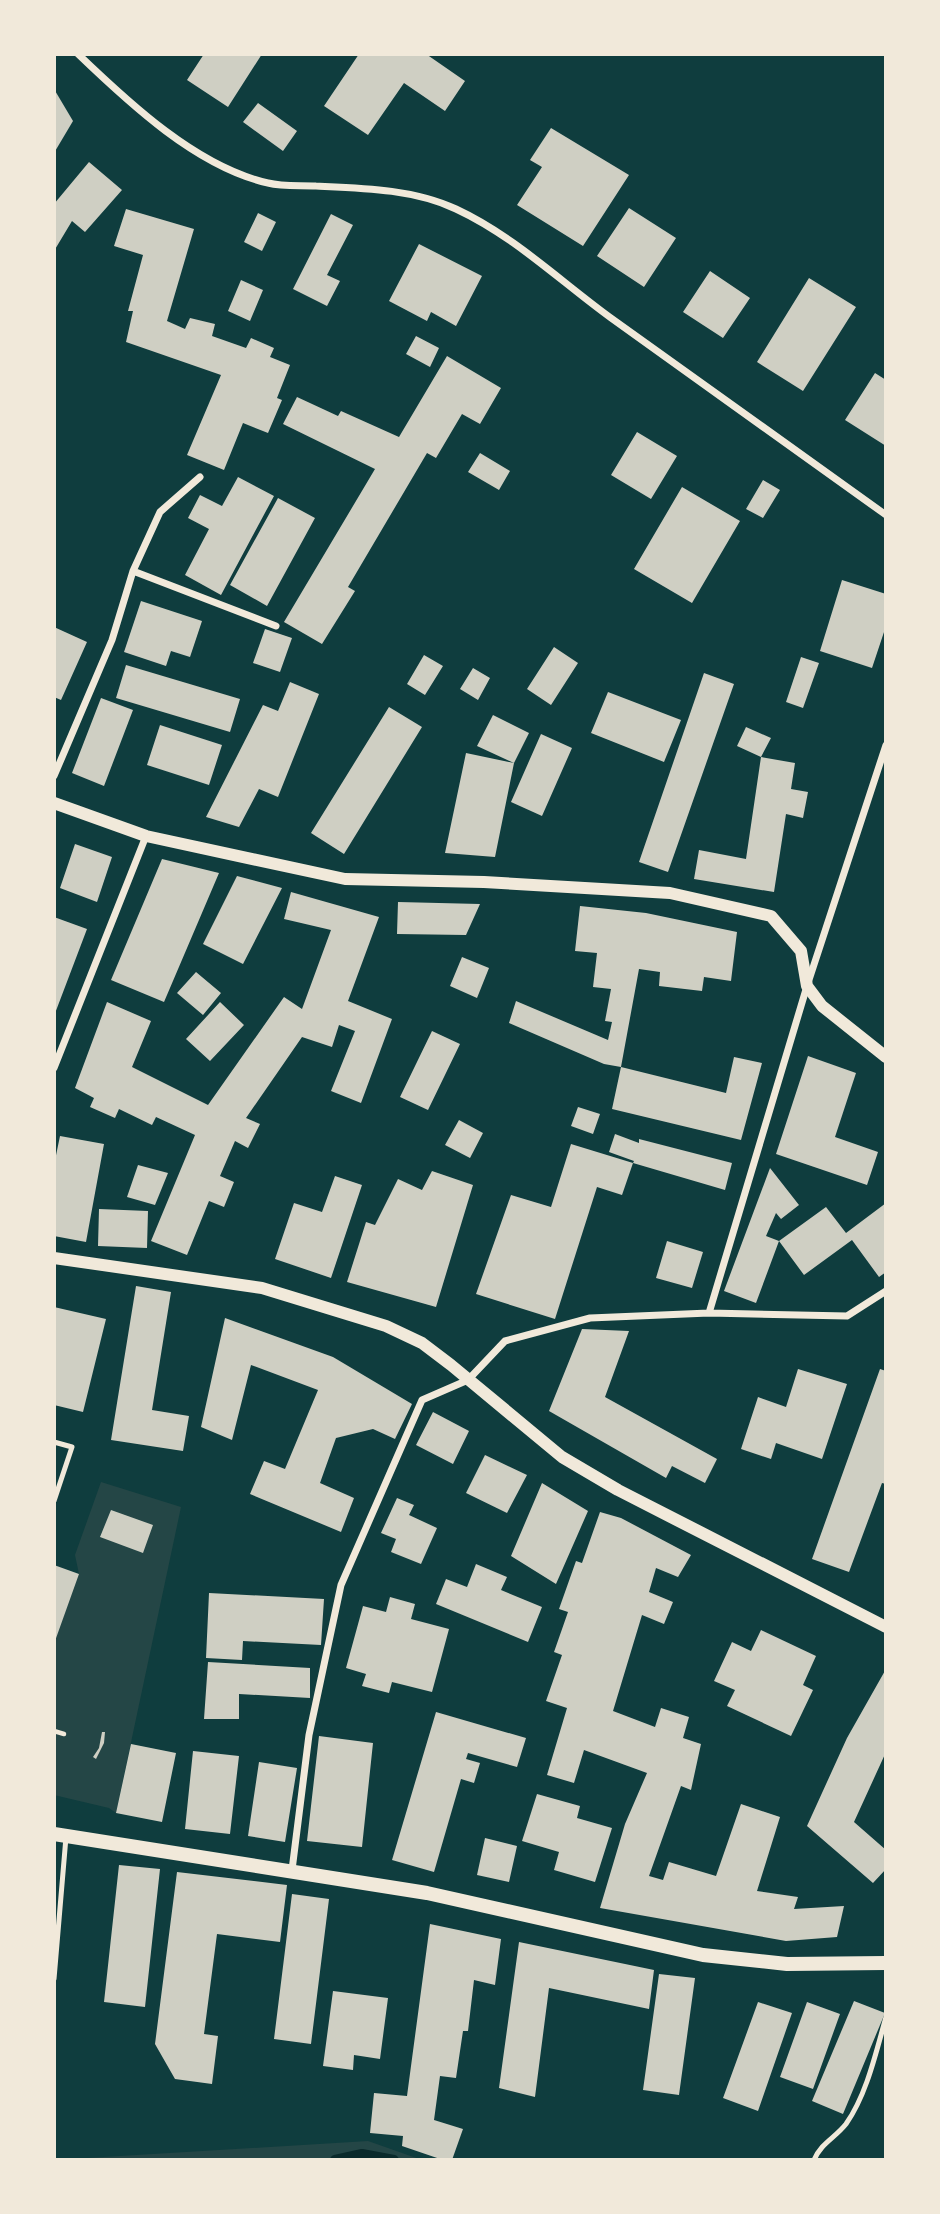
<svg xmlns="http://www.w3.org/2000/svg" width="940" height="2214" viewBox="0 0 940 2214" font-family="'Alegreya Sans',sans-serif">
	<rect width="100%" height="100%" fill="#0f3d3e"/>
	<path fill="#244646" d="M101 1482 181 1507 116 1813 109 1808 54 1795V1642L79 1574 75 1555Z
		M368 2141 422 2160H54Z"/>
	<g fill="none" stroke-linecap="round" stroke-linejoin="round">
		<path stroke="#0a2a2b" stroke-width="10" d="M335 2160 362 2154 394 2160"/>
	</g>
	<path fill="#cfcfc3" d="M204 54H262L228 107 187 80Z
		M359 54H426L465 81 445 111 404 83 368 135 324 106Z
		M54 89 73 121 54 153Z
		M258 103 297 131 283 151 243 122Z
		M551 128 629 175 583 246 517 205 542 167 530 160Z
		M89 162 122 190 85 232 72 221 54 251V204Z
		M629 208 676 238 644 287 597 256Z
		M126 209 194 229 167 321 185 329 190 318 215 324 212 336 246 348 251 338 274 348 270 357 290 365 277 398 282 400 268 433 243 423 224 470 187 455 221 375 126 342 133 311H128L143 255 114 246Z
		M258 213 276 222 262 251 244 242Z
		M331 214 353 225 327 275 340 281 327 306 293 289Z
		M419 244 482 276 456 326 431 312 427 321 389 301Z
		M710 271 750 298 723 338 683 312Z
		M809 278 856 307 803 391 757 362Z
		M241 280 263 290 250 321 228 311Z
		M416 336 439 348 430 367 406 354Z
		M447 356 501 388 480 424 462 414 436 458 427 453 348 587 355 591 322 644 284 622 375 469 283 424 297 397 338 416 341 411 399 437Z
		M875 373 886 380V446L845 420Z
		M637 432 677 456 651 499 611 475Z
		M480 453 510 471 499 490 468 472Z
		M238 477 274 496 221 595 185 575 209 529 188 518 200 495 222 506Z
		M763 480 780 490 763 518 746 509Z
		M682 487 740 521 692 603 634 569Z
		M278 498 315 518 267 606 230 585Z
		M842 580 886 594V626L872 668 820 651Z
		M141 601 202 621 190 657 171 651 166 666 124 652Z
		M54 627 87 642 61 700 54 697Z
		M265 629 292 638 280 672 253 663Z
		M554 647 578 663 551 705 527 689Z
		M424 655 443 666 425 695 407 684Z
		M801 657 819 663 803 708 786 702Z
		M126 665 240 699 230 732 116 698Z
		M473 668 490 678 478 700 460 689Z
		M704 673 734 684 668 872 639 862Z
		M290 682 319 694 278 797 259 789 239 827 206 817 263 705 278 711Z
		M608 692 681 720 664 762 591 733Z
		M101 698 133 710 104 786 72 773Z
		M389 707 422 727 344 854 311 833Z
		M493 715 529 733 514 763 477 746Z
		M160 725 222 745 209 785 147 765Z
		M746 727 771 738 761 757 795 763 791 789 808 792 803 818 786 814 774 892 694 879 699 850 746 859 761 757 737 746Z
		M541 734 572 748 542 816 511 802Z
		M466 753 514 763 495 857 445 853Z
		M75 844 112 857 97 902 60 888Z
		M162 859 219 873 164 1002 111 980Z
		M237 876 282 888 243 964 203 944Z
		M291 892 379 917 348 1001 392 1019 361 1103 331 1091 355 1031 339 1025 332 1047 302 1037 246 1118 260 1124 248 1148 235 1141 220 1176 234 1182 224 1207 209 1201 187 1255 151 1241 195 1135 156 1117 152 1125 119 1109 115 1118 90 1107 94 1098 75 1088 107 1002 151 1021 132 1067 208 1105 284 997 302 1009 331 930 284 919Z
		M398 902 480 904 466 935 397 934Z
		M580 906 646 913 737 932 731 981 704 977 702 991 659 986 660 972 639 969 621 1067 726 1093 734 1057 762 1063 741 1140 612 1109 621 1067 604 1064 509 1023 516 1001 608 1040 612 1022 605 1021 611 989 593 987 597 953 575 951Z
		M54 917 87 929 54 1016Z
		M462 957 489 968 477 998 450 986Z
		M196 972 221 993 203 1015 177 993Z
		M220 1002 244 1025 210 1061 186 1039Z
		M432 1031 460 1044 428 1110 400 1097Z
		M808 1056 856 1073 835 1137 878 1152 867 1185 776 1154Z
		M578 1107 600 1114 593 1134 571 1126Z
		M459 1120 483 1133 470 1158 445 1145Z
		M615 1134 639 1143V1139L732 1163 725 1190 633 1163 634 1161 609 1152Z
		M60 1136 104 1144 86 1242 54 1236V1165Z
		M571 1144 633 1163 622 1195 597 1187 555 1319 476 1294 511 1195 551 1207Z
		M138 1165 168 1173 155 1205 127 1197Z
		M770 1168 799 1205 781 1219 776 1213 766 1236 779 1241 756 1303 724 1291Z
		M432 1171 473 1185 436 1307 347 1282 366 1222 375 1225 398 1179 422 1190Z
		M335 1176 362 1185 331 1278 275 1259 294 1203 322 1212Z
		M886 1203V1272L879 1277 852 1240 804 1275 779 1241 826 1207 846 1233Z
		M99 1209 148 1211 147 1248 98 1246Z
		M667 1241 703 1252 692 1288 656 1278Z
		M136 1286 171 1292 152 1410 189 1416 183 1451 111 1440Z
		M54 1307 106 1319 83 1412 54 1405Z
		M225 1318 333 1357 412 1404 395 1439 373 1429 336 1438 320 1483 354 1498 341 1532 250 1494 264 1461 285 1469 318 1390 251 1365 232 1440 201 1427Z
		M582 1329 629 1331 605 1397 717 1459 705 1483 672 1466 666 1478 549 1411Z
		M798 1369 847 1384 822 1459 776 1443 771 1459 741 1449 758 1397 786 1407Z
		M880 1369 886 1371V1484L882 1483 849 1572 812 1559Z
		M433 1412 469 1431 453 1464 416 1445Z
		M485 1455 527 1475 507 1513 466 1493Z
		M542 1483 588 1511 556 1584 511 1556Z
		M397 1498 414 1505 409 1515 437 1528 421 1564 391 1552 396 1539 381 1533Z
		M111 1510 153 1525 143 1553 100 1537Z
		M600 1512 621 1518 691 1555 678 1577 656 1568 649 1592 673 1602 664 1624 642 1615 613 1711 655 1727 661 1708 689 1717 683 1738 701 1744 691 1790 681 1786 649 1876 663 1880 669 1862 716 1876 741 1804 780 1817 757 1891 798 1897 794 1909 844 1906 837 1937 786 1941 600 1908 625 1824 647 1773 584 1750 574 1783 547 1775 567 1708 546 1701 562 1655 554 1652 568 1612 559 1609 576 1561 582 1563Z
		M476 1564 507 1577 501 1590 542 1607 528 1642 436 1604 446 1579 467 1587Z
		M54 1565 79 1574 55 1641H54Z
		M209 1593 324 1599 321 1645 243 1641 242 1660 206 1658Z
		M390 1597 415 1604 411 1619 449 1629 432 1692 392 1682 389 1693 362 1686 366 1674 346 1668 363 1606 386 1612Z
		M761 1630 816 1656 803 1685 813 1690 791 1736 727 1706 735 1690 714 1681 732 1642 751 1651Z
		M208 1662 310 1668V1698L239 1694V1719H204Z
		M886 1669V1752L854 1822 886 1850V1869L873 1883 807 1826 847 1738Z
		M436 1712 526 1738 517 1767 468 1753 466 1759 480 1763 474 1783 461 1779 434 1872 392 1860Z
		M102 1732H105L104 1743 96 1759 93 1757 99 1748Z
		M319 1736 373 1743 362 1847 307 1841Z
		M131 1744 176 1753 162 1822 116 1813Z
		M193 1751 239 1756 230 1834 185 1829Z
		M259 1762 297 1768 285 1842 248 1836Z
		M537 1794 580 1806 577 1818 612 1828 595 1882 554 1870 559 1852 522 1841Z
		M485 1838 517 1846 509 1882 477 1875Z
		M119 1865 160 1869 145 2007 104 2002Z
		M177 1872 287 1885 280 1942 217 1934 204 2034 218 2036 212 2084 175 2079 155 2044Z
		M292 1894 329 1899 311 2044 274 2039Z
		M430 1924 501 1939 495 1985 474 1980 468 2031H463L456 2078 440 2076 434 2120 463 2129 452 2160H443L402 2146 403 2136 370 2133 374 2093 407 2096Z
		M519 1942 654 1970 649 2009 549 1988 535 2097 499 2088Z
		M659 1974 695 1978 679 2095 643 2090Z
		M333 1991 388 1998 380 2059 354 2055 353 2070 323 2066Z
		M854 2001 885 2013 843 2114 812 2101Z
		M758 2002 792 2013 758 2111 723 2098Z
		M807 2002 840 2014 813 2089 780 2077Z"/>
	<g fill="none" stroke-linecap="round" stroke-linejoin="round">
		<path stroke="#f1e9da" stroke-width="4.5" d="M54 1731 64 1734"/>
		<path stroke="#f1e9da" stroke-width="5" d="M54 1442 72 1447 54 1501
			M54 1979 66 1837
			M814 2160C821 2143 835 2138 846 2124 867 2094 876 2052 886 2017"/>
		<path stroke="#f1e9da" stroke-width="7" d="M78 54C129 103 197 167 268 183 283 187 301 185 316 186 361 188 414 189 456 209 514 236 560 281 611 318 702 384 794 449 886 515
			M133 571 160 512 200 477
			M54 776 112 640 133 571 276 626
			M54 1068 146 836
			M709 1313 807 986 886 745
			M292 1870 309 1735 341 1585 422 1400 468 1380 505 1341 590 1318 709 1313 847 1316 886 1291"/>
		<path stroke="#f1e9da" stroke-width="12" d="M54 803 146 836 345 879 484 882 670 893 771 916 801 951 807 986 822 1006 886 1057
			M54 1258 262 1288 386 1326 422 1343 451 1365 562 1457 618 1490 886 1627"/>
		<path stroke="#f1e9da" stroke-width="14" d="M54 1834 427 1893 703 1955 787 1964 886 1963"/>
	</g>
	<rect width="940" height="2214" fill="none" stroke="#f1e9da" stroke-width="112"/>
</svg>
